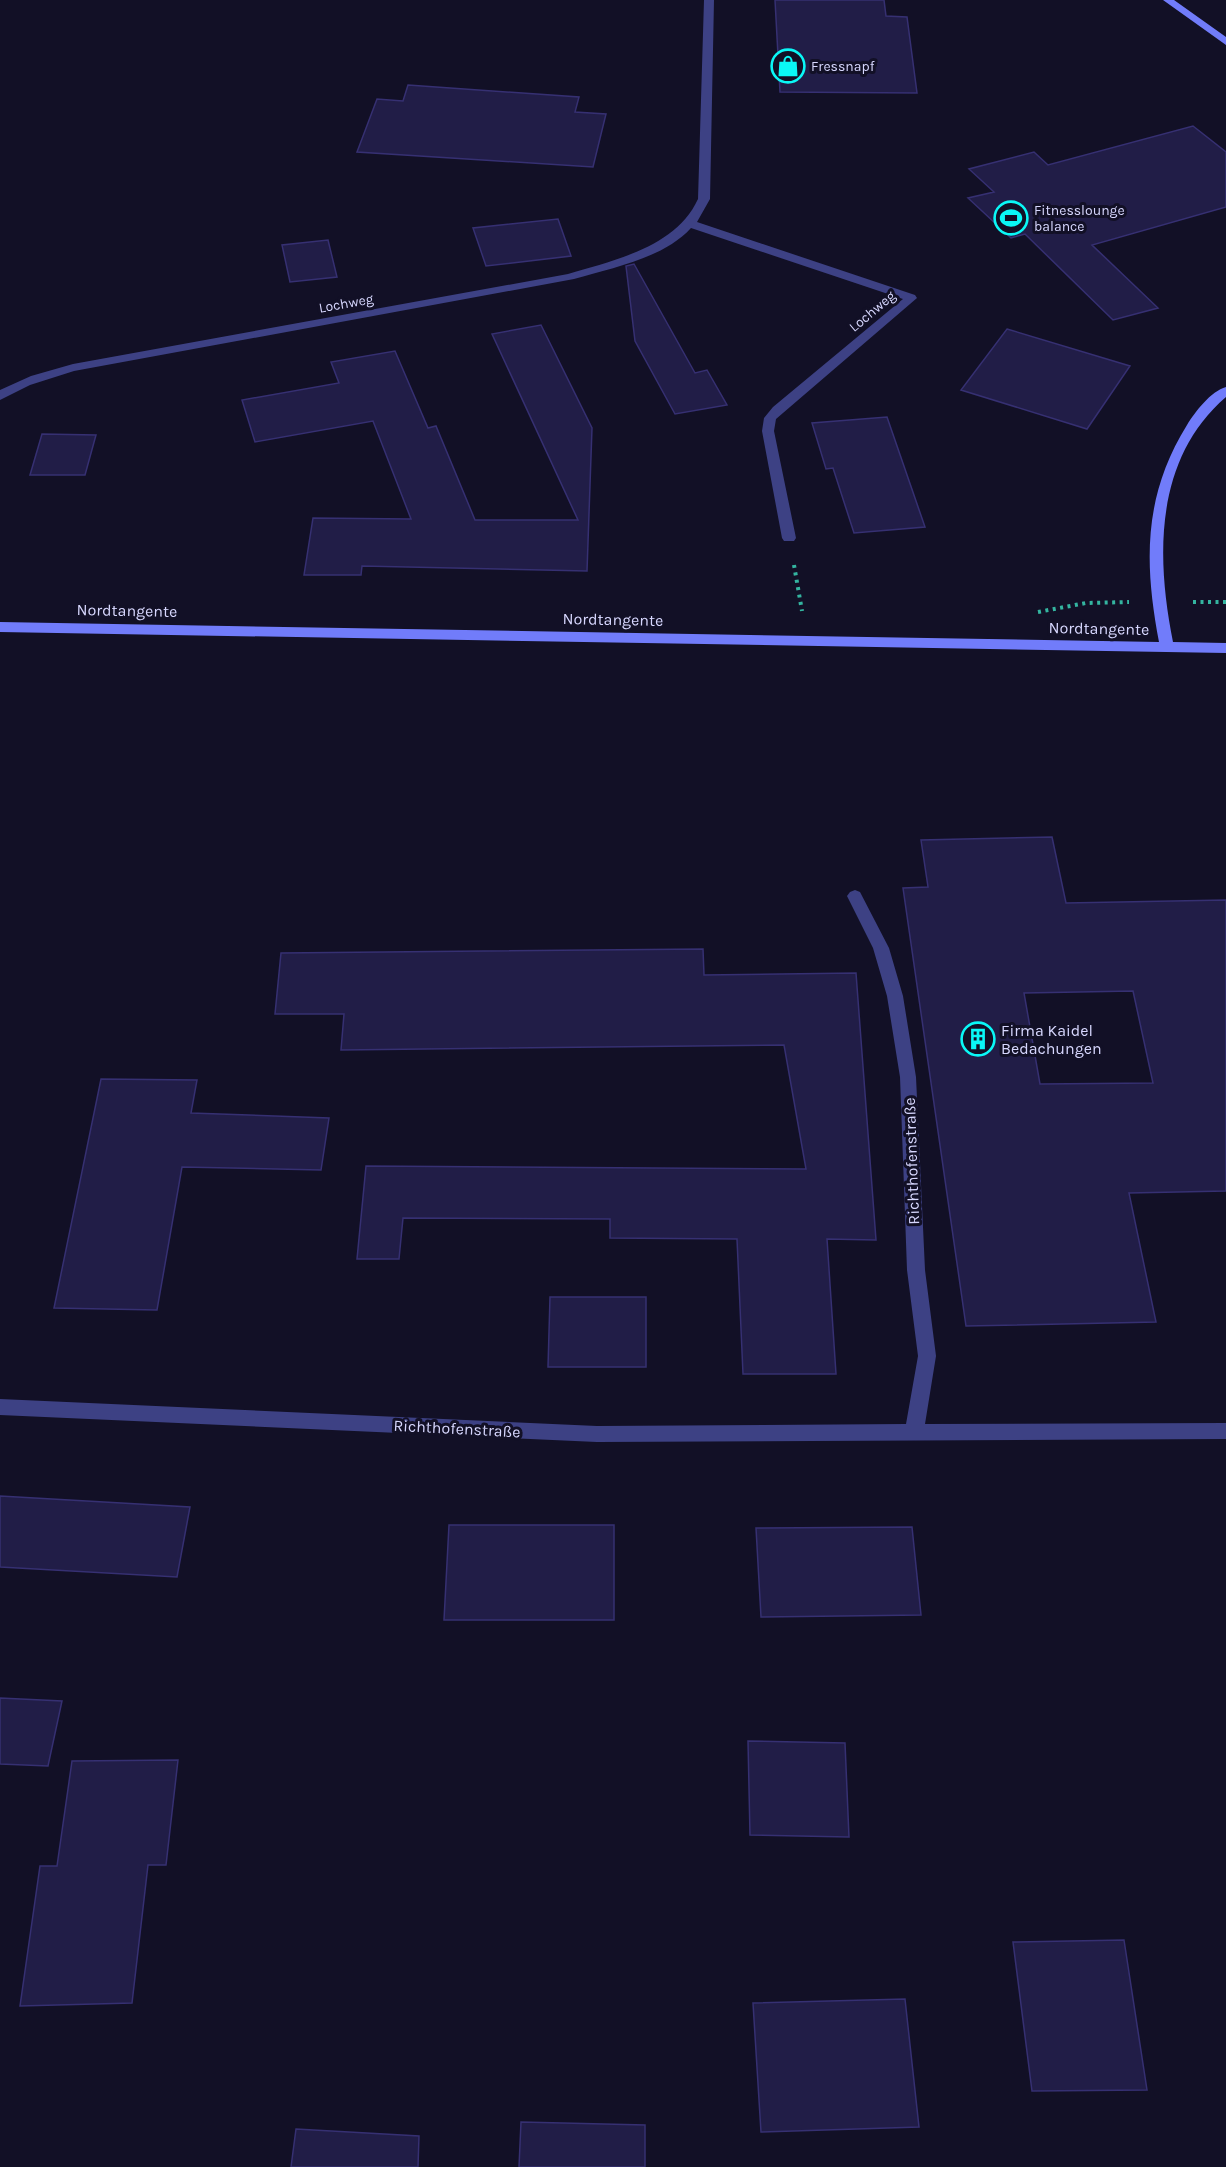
<svg xmlns="http://www.w3.org/2000/svg" width="1226" height="2167" viewBox="0 0 1226 2167" font-family="Karla,sans-serif">
	<rect width="100%" height="100%" fill="#121026"/>
	<path fill="#211d47" stroke="#363072" stroke-width="1.5" fill-rule="evenodd" d="M775 0H884L886 16 907 17 917 93 780 92Z
		M408 85 579 97 575 112 606 114 593 167 357 152 377 99 403 101Z
		M1193 126 1226 152V207L1092 245 1158 308 1113 320 1025 234 1011 238 968 198 994 192 969 169 1034 152 1048 165Z
		M558 219 571 256 486 266 473 228Z
		M328 240 337 277 290 282 282 245Z
		M634 264 695 373 707 370 727 405 675 414 635 341 626 266Z
		M541 325 592 428 587 571 362 566 361 575H304L313 518 411 519 373 421 255 442 242 400 339 383 331 362 395 351 428 428 436 426 475 520H578L492 334Z
		M1007 329 1130 366 1087 429 961 390Z
		M887 417 925 527 854 533 833 468 826 469 812 423Z
		M42 434 96 435 85 475H30Z
		M1052 837 1066 903 1226 900V1191L1129 1193 1156 1322 966 1326 903 888 928 887 921 840ZM1133 991 1153 1083 1040 1084 1024 993Z
		M703 949 704 975 856 973 876 1240 827 1239 836 1374H743L737 1239 610 1238V1219L403 1218 399 1259H357L366 1166 806 1169 784 1045 341 1050 344 1014H275L281 953Z
		M101 1079 197 1080 191 1113 329 1118 321 1170 182 1167 157 1310 54 1308Z
		M550 1297H646V1367H548Z
		M0 1496 190 1507 177 1577 0 1567Z
		M449 1525H614V1620H444Z
		M912 1527 921 1615 761 1617 756 1528Z
		M0 1698 62 1701 48 1766 0 1764Z
		M748 1741 845 1743 849 1837 750 1835Z
		M178 1760 166 1865H148L132 2003 20 2006 40 1866H57L72 1761Z
		M1124 1940 1147 2090 1032 2091 1013 1942Z
		M905 1999 919 2127 761 2132 753 2003Z
		M521 2122 645 2125V2167H519Z
		M296 2129 419 2136 418 2167H291Z"/>
	<g fill="none" stroke-linecap="round" stroke-linejoin="round">
		<path stroke="#34b5a0" stroke-width="4" stroke-dasharray="3 4.5" stroke-linecap="butt" d="M794 565 802 611
			M1193 602H1226
			M1038 612 1086 603 1129 602"/>
		<path fill="#3d4184" fill-rule="evenodd" d="M704 0H714L710 199 697 222 915 295 917 298 776 419 774 431 796 538 794 541H784L782 538 762 431 764 418 773 407 903 299 691 228C664 258 612 268 574 279L74 371 30 385 0 400V390L31 376 73 364 568 274C615 260 676 247 698 199Z
			M855 890 860 892 889 948 903 996 916 1077 925 1270 936 1356 925 1424 1226 1423V1439L597 1442 0 1415V1399L597 1426 906 1424 918 1356 907 1270 900 1077 887 996 873 948 847 896 850 892Z"/>
		<path fill="#717cfa" fill-rule="evenodd" d="M1163 0H1174L1226 37V45Z
			M1226 387V397C1154 459 1156 557 1173 642L1226 643V653L0 632V622L1159 642C1144 563 1143 496 1187 425 1195 412 1211 391 1226 387Z"/>
	</g>
	<defs>
		<symbol id="shop-ring" viewBox="-11 -11 22 22"><circle r="9.5" fill="#121026" stroke="#0af7f6" stroke-width="1.5"/><path d="M-5-2.5h2.3a2.7 3.5 0 0 1 5.4 0H5L5.5 6h-11ZM-1.5-2.5h3a1.5 2.3 0 0 0-3 0Z" fill="#0af7f6"/></symbol>
		<symbol id="stadium-ring" viewBox="-11 -11 22 22"><circle r="9.5" fill="#121026" stroke="#0af7f6" stroke-width="1.5"/><path d="M0-5a6.5 5 0 1 0 0 10a6.5 5 0 1 0 0-10ZM-3.5-1.8h7v3.6h-7Z" fill="#0af7f6"/></symbol>
		<symbol id="building-ring" viewBox="-11 -11 22 22"><circle r="9.5" fill="#121026" stroke="#0af7f6" stroke-width="1.5"/><path d="M-4-6H4V6H1V3H-1V6H-4ZM-2.5-4.3h1.7v1.8h-1.7ZM.8-4.3h1.7v1.8H.8ZM-2.5-1h1.7V.8h-1.7ZM.8-1h1.7V.8H.8Z" fill="#0af7f6"/></symbol>
	</defs>
	<g fill-rule="evenodd">
		<use href="#shop-ring" x="769" y="47" width="38" height="38"/>
		<use href="#stadium-ring" x="992" y="199" width="38" height="38"/>
		<use href="#building-ring" x="959" y="1020" width="38" height="38"/>
	</g>
	<g text-anchor="middle" stroke-width="6" stroke-linejoin="round" paint-order="stroke">
		<g font-size="14" fill="#d7d7fe" stroke="#121026" text-anchor="start">
			<text x="811" y="71">Fressnapf</text>
			<text x="1034" y="215">Fitnesslounge<tspan x="1034" dy="16">balance</tspan></text>
		</g>
		<g font-size="14" fill="#d7d7fe" stroke="#121026">
			<text transform="translate(346 303) rotate(-10)" y="5">Lochweg</text>
			<text transform="translate(872 311) rotate(-40)" y="5">Lochweg</text>
		</g>
		<g font-size="16" fill="#d7d7fe" stroke="#121026">
			<text transform="translate(127 610) rotate(1)" y="6">Nordtangente</text>
			<text transform="translate(613 619) rotate(1)" y="6">Nordtangente</text>
			<text transform="translate(1099 628) rotate(1)" y="6">Nordtangente</text>
			<text transform="translate(911 1161) rotate(-92)" y="6">Richthofenstraße</text>
			<text transform="translate(457 1428) rotate(3)" y="6">Richthofenstraße</text>
		</g>
		<g font-size="16" fill="#d7d7fe" stroke="#121026" text-anchor="start">
			<text x="1001" y="1036">Firma Kaidel<tspan x="1001" dy="18">Bedachungen</tspan></text>
		</g>
	</g>
</svg>
